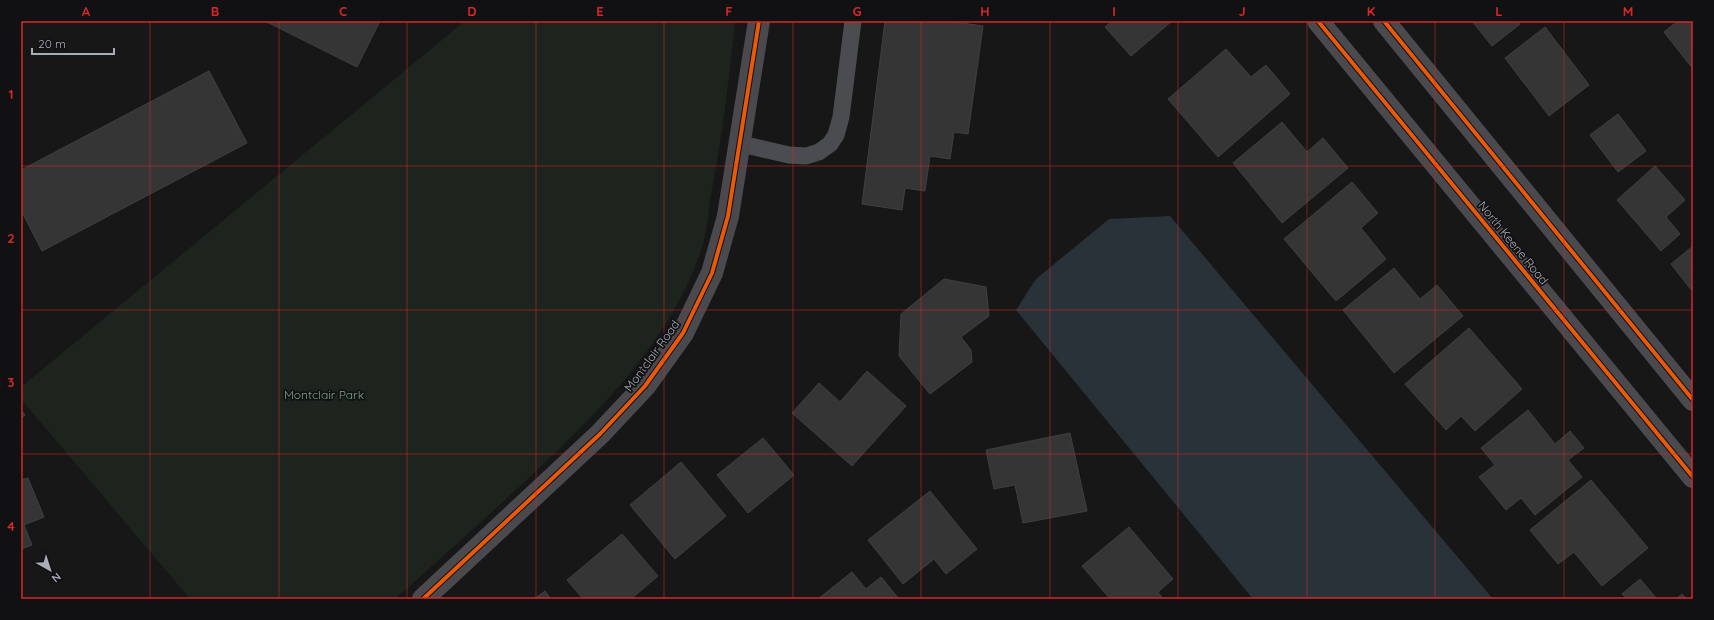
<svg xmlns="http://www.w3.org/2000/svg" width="1714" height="620" viewBox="0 0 1714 620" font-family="Quicksand,sans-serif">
	<rect width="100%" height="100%" fill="#171717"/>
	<path fill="#1d241e" d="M465 21H735C729 79 722 138 711 195 708 213 707 234 701 251 670 340 603 408 536 471 490 515 442 557 395 599H190L21 399V387Z"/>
	<path fill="#2a3239" d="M1170 216 1493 599H1253L1016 310 1036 279 1109 219Z"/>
	<path fill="#353536" stroke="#3f4043" d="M265 21H380L357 67Z
		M885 21H948L983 26 968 134 954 132 950 159 930 156 925 191 905 188 902 210 862 204Z
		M1112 21H1172L1131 56 1105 27Z
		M1472 21H1518L1520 24 1492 46Z
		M1678 21H1693V69L1664 32Z
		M1545 27 1589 85 1549 116 1505 58Z
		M1226 49 1251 77 1266 65 1290 94 1218 157 1168 99Z
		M209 71 247 143 42 251 21 210V170Z
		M1618 114 1646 151 1618 172 1590 135Z
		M1282 122 1307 152 1323 138 1348 168 1282 223 1233 163Z
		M1655 166 1685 200 1666 217 1680 234 1661 251 1617 200Z
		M1352 182 1378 213 1361 228 1386 259 1336 301 1284 239Z
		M1693 246V292L1671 264Z
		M1394 268 1420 299 1437 285 1463 316 1394 373 1343 310Z
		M944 279 986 287 989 316 961 337 971 350 972 362 930 394 899 356 901 314Z
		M1469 328 1522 389 1475 431 1461 416 1446 430 1405 384Z
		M867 371 906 406 852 466 792 413 819 383 840 402Z
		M21 410 25 415 21 418Z
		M1528 410 1555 444 1570 431 1584 448 1568 460 1582 477 1535 515 1521 498 1506 510 1479 477 1495 465 1481 448Z
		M1070 433 1087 511 1023 523 1015 485 994 489 986 450Z
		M763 438 794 475 748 513 717 475Z
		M681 462 726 516 675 559 630 505Z
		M28 478 44 517 24 525 32 545 21 549V480Z
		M1591 480 1648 548 1602 586 1574 552 1558 564 1530 530Z
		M930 491 977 549 946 574 934 559 903 584 868 540Z
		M1129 527 1173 579 1158 592 1163 599H1110L1082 566Z
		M622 534 658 576 631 599H583L567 580Z
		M852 572 866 589 881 577 899 599H818Z
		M1640 579 1657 599H1627L1622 594Z
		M545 591 551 599H534Z
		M1682 594 1687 599H1676Z"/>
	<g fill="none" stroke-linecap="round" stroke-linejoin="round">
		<path stroke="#4b4c50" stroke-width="17" d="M741 144 789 155 806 156 819 152 830 144 836 135 841 117 853 21"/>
		<path stroke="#4a4a4e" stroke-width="22" d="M1318 21 1693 477
			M1384 21 1693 400
			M423 599 600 434 645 386 683 333 712 273 728 216 759 21"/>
		<defs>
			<path id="cycleway" d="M1318 21 1693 477
				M1384 21 1693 400
				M423 599 600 434 645 386 683 333 712 273 728 216 759 21"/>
		</defs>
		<use href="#cycleway" stroke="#111113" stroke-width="6"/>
		<use href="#cycleway" stroke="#e8590c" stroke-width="4"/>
	</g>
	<path fill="none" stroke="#d62828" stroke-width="1" stroke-opacity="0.55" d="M150 21V599M279 21V599M407 21V599M536 21V599M664 21V599M793 21V599M921 21V599M1050 21V599M1178 21V599M1307 21V599M1435 21V599M1564 21V599M21 166H1693M21 310H1693M21 454H1693"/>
	<g text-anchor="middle" stroke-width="3.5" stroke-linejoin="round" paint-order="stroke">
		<g font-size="12" fill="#a8adb8" stroke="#111113">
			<text transform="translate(1513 243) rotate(51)" y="4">North Keene Road</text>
			<text transform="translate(652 356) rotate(-54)" y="4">Montclair Road</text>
		</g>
		<g font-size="12" fill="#7fa381" stroke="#111113">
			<text x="324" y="399">Montclair Park</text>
		</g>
	</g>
	<rect width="1714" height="620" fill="none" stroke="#111113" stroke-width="44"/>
	<g transform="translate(50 570) rotate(141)" stroke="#111113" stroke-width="3" paint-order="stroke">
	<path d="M0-3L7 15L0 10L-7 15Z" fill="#a8adb8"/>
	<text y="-6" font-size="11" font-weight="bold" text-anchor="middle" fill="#a8adb8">N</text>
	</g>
	<path d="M32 48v6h82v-6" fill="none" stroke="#a8adb8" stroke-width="2"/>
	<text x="38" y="48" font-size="12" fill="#a8adb8" stroke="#111113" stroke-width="3" paint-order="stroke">20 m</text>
	<rect x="22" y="22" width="1670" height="576" fill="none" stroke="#d62828" stroke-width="1.5"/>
	<g font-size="13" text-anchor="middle" font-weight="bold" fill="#d62828">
		<text x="86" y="16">A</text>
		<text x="215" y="16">B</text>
		<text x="343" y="16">C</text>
		<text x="472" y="16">D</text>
		<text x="600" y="16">E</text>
		<text x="729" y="16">F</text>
		<text x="857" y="16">G</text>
		<text x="985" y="16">H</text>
		<text x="1114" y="16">I</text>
		<text x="1242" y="16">J</text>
		<text x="1371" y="16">K</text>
		<text x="1499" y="16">L</text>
		<text x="1628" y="16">M</text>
		<text x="11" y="99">1</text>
		<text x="11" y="243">2</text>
		<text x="11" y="387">3</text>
		<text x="11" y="531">4</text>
	</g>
</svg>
